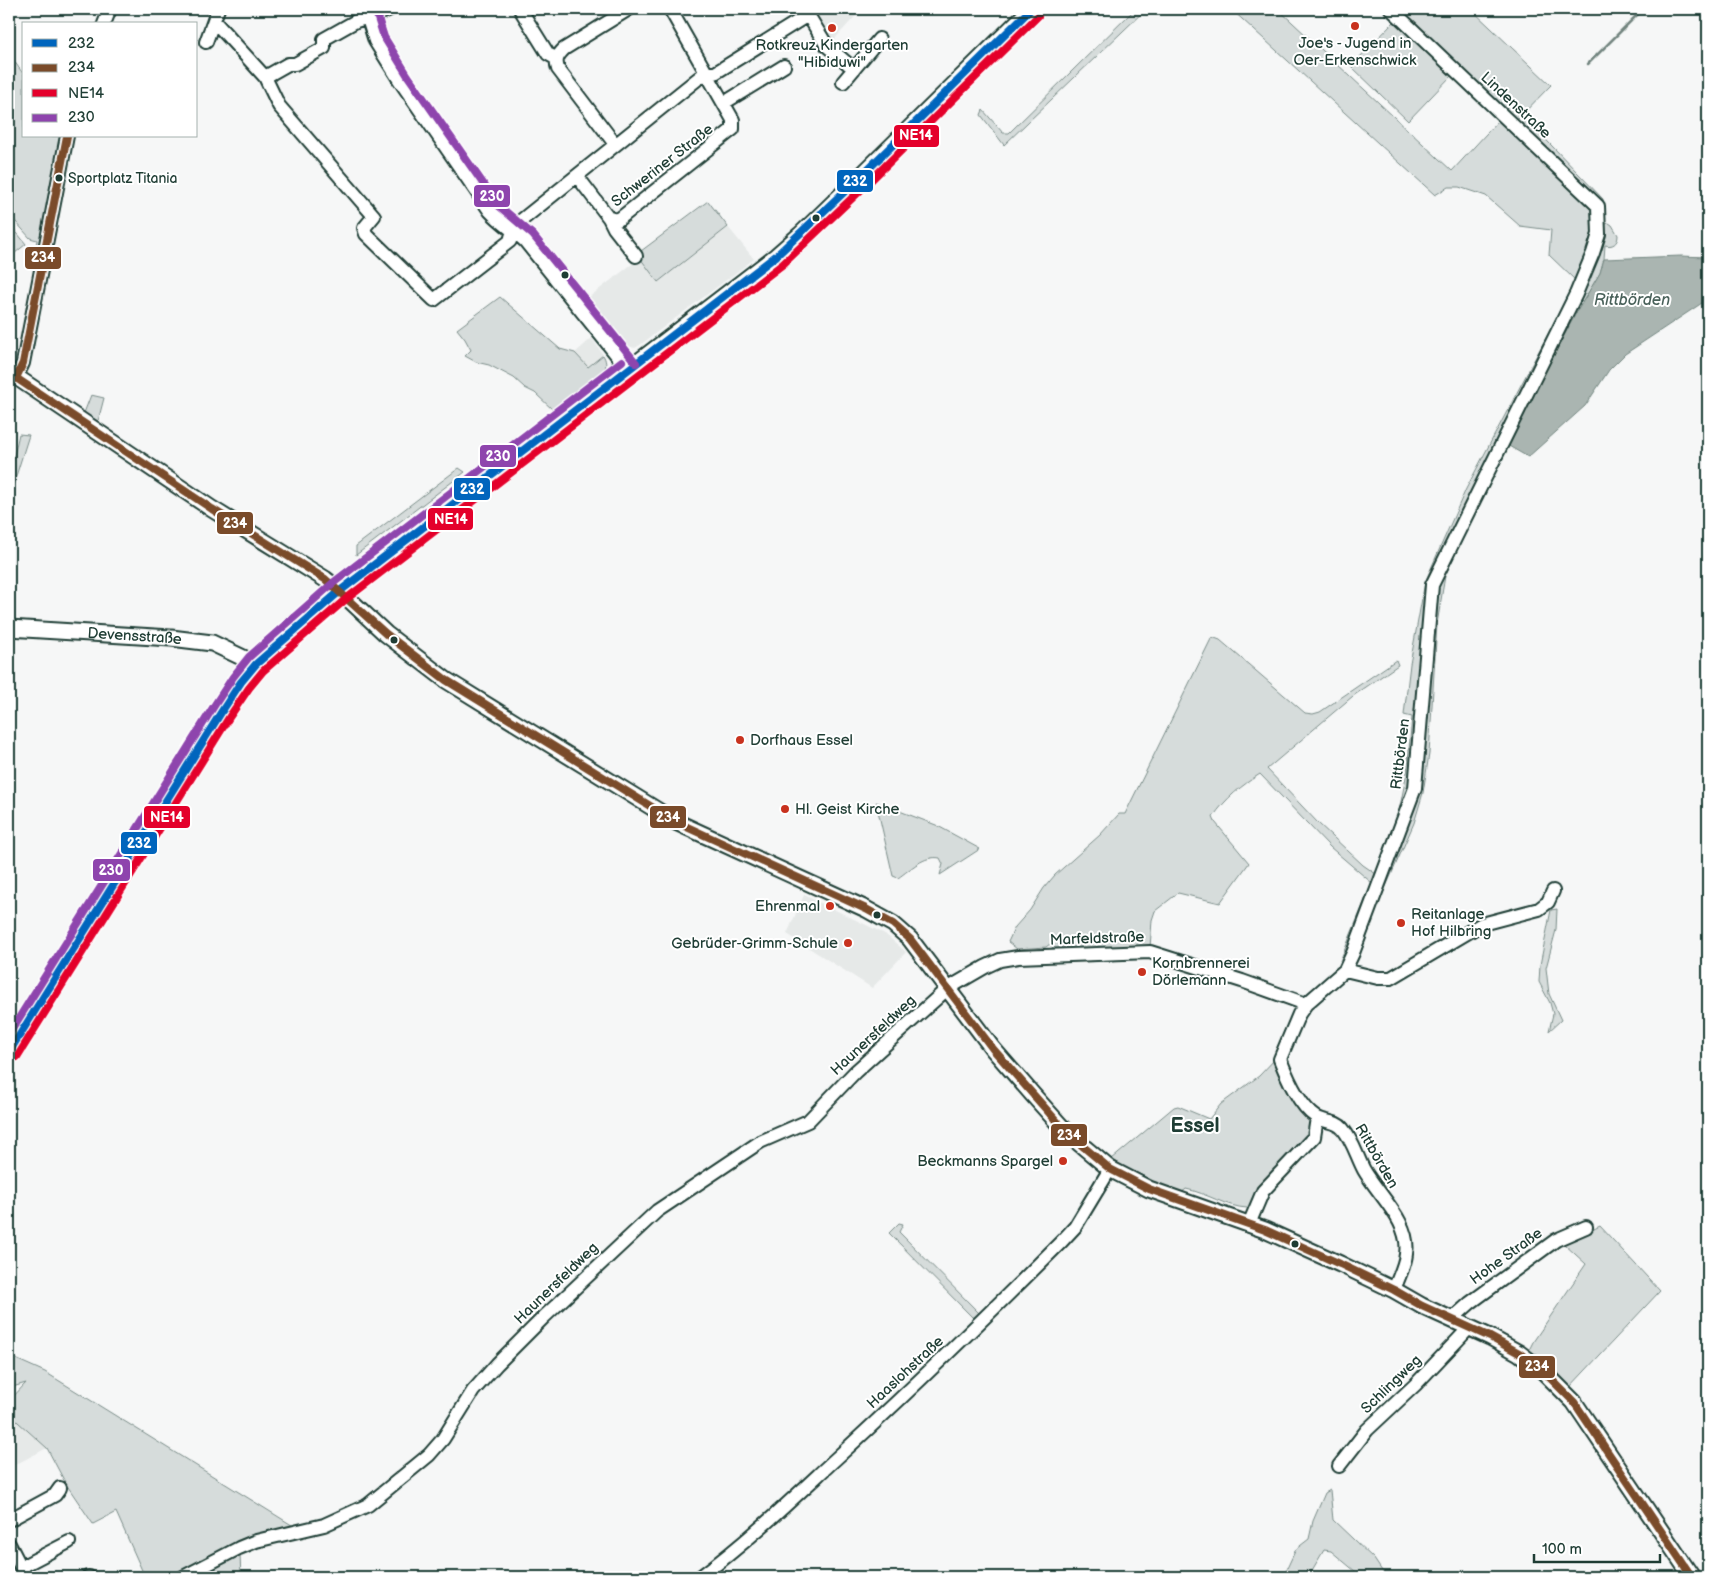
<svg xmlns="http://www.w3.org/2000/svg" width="1717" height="1586" viewBox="0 0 1717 1586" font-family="'Balsamiq Sans',sans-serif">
	<rect width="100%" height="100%" fill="#f6f7f7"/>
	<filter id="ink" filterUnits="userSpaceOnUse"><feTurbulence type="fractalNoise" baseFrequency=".02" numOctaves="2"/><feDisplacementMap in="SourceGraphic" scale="10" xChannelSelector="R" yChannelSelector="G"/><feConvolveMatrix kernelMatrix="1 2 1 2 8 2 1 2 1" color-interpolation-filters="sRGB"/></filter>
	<g filter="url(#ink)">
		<path fill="#e6e9e8" d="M809 9H862L830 44Z
			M728 227 754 259 640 345 635 348 628 346 619 339 584 301 640 258 658 282Z
			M592 338 603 355 588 367 575 353Z
			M804 895 885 934 906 952 872 988 787 934Z
			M9 1414 47 1448 9 1468Z"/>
		<path fill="#d6dcdb" stroke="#7a8c88" d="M1135 9H1146L1004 145 981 115 983 110 1003 133H1009Z
			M1231 9H1278L1452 171 1498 121 1514 134 1526 119 1603 199 1605 224 1609 223 1612 225 1618 235C1618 244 1612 247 1605 245L1604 259 1600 273 1576 313 1509 439 1445 576 1437 624 1429 754 1423 793 1414 823 1351 966 1340 961 1372 883 1330 847 1260 774C1241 786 1226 798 1213 817L1215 822 1249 863 1220 903 1178 893 1155 911 1152 920 1150 948H1053L1050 944 1046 947 1017 949 1008 942 1015 927 1030 910 1044 888 1055 875 1100 835 1119 814H1125L1212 637 1220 640 1305 713 1313 714 1320 712 1396 660 1398 665 1353 696 1267 769 1318 823 1363 865 1376 874 1396 826 1407 772 1412 717 1404 715 1410 664 1425 582 1466 489 1550 330 1575 280 1549 255 1551 230 1520 226 1486 196 1459 187H1448L1435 195Z
			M1399 9H1471L1551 85 1516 121Z
			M1395 21 1452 75 1408 121 1351 66Z
			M9 54 24 75V136H64L38 265 28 261 35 249 37 240 30 238 9 214Z
			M708 201 728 227 658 282 637 254Z
			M9 223 26 244 9 258Z
			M500 297 560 349 575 353 588 367 603 355C606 360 607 365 604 370 599 379 563 402 553 410L535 393 525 388 514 378 489 365 476 362 465 356 471 350 465 339 457 329Z
			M91 395 104 398 98 421 84 413Z
			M19 434 29 435 11 492 9 509V477Z
			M459 468 465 472 356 555V546Z
			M876 802 936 825 980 849 940 875 943 864 940 858C924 855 911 869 898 878L893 876Z
			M1557 909 1556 930 1546 968 1549 994 1561 1020 1549 1031 1553 1014 1550 1003 1539 982 1540 965 1551 910Z
			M1277 1057 1293 1100 1309 1122 1310 1127 1307 1139 1257 1191 1250 1205 1247 1208C1226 1207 1207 1193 1186 1189L1181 1193 1135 1174 1112 1159 1174 1107 1178 1106 1209 1119 1221 1104 1259 1076Z
			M899 1223 903 1224 899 1232 979 1313 996 1298 980 1318 972 1317 889 1233Z
			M1600 1226 1660 1291 1569 1388 1527 1354 1533 1342 1586 1264 1564 1244Z
			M9 1356 45 1372 303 1532 273 1538 240 1555 241 1577H145L116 1512 93 1524 66 1484 47 1448 9 1414V1401L26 1383 9 1388Z
			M1330 1490 1333 1520 1374 1559 1386 1577H1362L1331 1551 1324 1550 1308 1577H1283L1296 1549 1309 1539 1313 1521 1325 1493Z"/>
		<path fill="#aab5b1" stroke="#72857f" d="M1681 256 1706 257 1708 262V299L1625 354 1609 370 1585 406 1528 457 1507 445 1576 313 1600 273 1604 259Z"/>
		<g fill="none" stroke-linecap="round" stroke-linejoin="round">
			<path stroke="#72857f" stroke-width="2.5" d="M1588 64 1643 9"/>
			<defs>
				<path id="minor" d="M365 9 375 41 400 81 490 211C501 223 514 231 525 241L628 369
					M520 9 548 54 557 59
					M1391 9 1598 206 1599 234 1593 253 1576 294 1432 585 1415 788 1353 953 1345 970 1306 1004 1299 1014 1280 1059C1287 1077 1299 1106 1316 1117 1325 1123 1336 1120 1343 1129 1353 1141 1357 1157 1364 1170 1379 1196 1411 1223 1406 1254 1405 1266 1398 1278 1394 1290
					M808 15 827 46 854 69 879 39
					M214 21 265 77 279 106 374 216 364 228 366 234 434 300 510 241 513 230 518 223 705 73
					M104 24 110 9
					M206 42 218 9
					M705 73H715L808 15 804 9
					M265 77 288 64H295L324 48V39L356 21 379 14 390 9
					M843 82 854 69
					M724 103 784 66
					M615 144 558 69C555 60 557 56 564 49L629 9
					M577 176 609 218 618 220 733 129V120L670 9
					M609 218 614 228 636 256
					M16 378 23 363 67 136
					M1345 970 1378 978H1391L1482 924 1539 909 1548 902 1553 891
					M1249 1224 1263 1191 1314 1137 1317 1118
					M1451 1320 1470 1303 1556 1240 1586 1227
					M1339 1466 1367 1430 1415 1385 1470 1327
					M9 1520 55 1495 60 1488
					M9 1544 26 1577
					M21 1567 69 1542
					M88 1577H89
					M183 1577 239 1548 256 1541 324 1525 368 1505 429 1455 443 1439 473 1391 497 1364 544 1317 657 1211 760 1142 808 1121 855 1072 947 989 985 967 1000 960 1018 957 1150 952 1242 981 1306 1004
					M700 1577C746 1543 787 1504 829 1465 909 1392 986 1317 1062 1241L1075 1227 1110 1169"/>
				<g id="major">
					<path d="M9 372 212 509 325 579 340 591 386 634 446 680 676 822 866 909 893 924 910 939 993 1049 1033 1095 1067 1133 1110 1169 1149 1189 1265 1230 1340 1264 1394 1290 1422 1306 1490 1337 1519 1353 1544 1372 1574 1402 1692 1577"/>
					<path id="s1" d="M9 628 171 638 212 643 256 664"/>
					<path d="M9 1052 222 711 241 682 256 664 340 591 776 256 800 235 860 177 1031 9"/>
				</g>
			</defs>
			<use href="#minor" stroke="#1f3d34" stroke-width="16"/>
			<use href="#major" stroke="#1f3d34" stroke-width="19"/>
			<use href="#minor" stroke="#fff" stroke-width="12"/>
			<use href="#major" stroke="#fff" stroke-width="15"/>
			<defs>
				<path id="bus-1" d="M9 1052 222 711 241 682 256 664 340 591 776 256 860 177 1031 9"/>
				<path id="bus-2" d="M16 378 212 509 325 579 386 634 446 680 676 822 866 909 893 924 910 939 993 1049 1067 1133 1110 1169 1149 1189 1265 1230 1340 1264 1394 1290 1422 1306 1490 1337 1519 1353 1544 1372 1574 1402 1692 1577
					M16 378 23 363 67 136"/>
				<path id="bus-3" d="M17 1057 230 716 249 688 263 671 346 599 783 264 867 184 1038 16"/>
				<path id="bus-4" d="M375 9 384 37 408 76 498 205 533 235 636 363
					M9 1034 214 706 233 677 249 657 333 583 622 361"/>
			</defs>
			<use href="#bus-1" stroke="#fff" stroke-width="11"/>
			<use href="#bus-2" stroke="#fff" stroke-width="11"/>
			<use href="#bus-3" stroke="#fff" stroke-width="11"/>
			<use href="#bus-4" stroke="#fff" stroke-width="11"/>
			<use href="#bus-1" stroke="#0065bd" stroke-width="8"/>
			<use href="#bus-2" stroke="#7a4b2a" stroke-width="8"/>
			<use href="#bus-3" stroke="#e4002b" stroke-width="8"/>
			<use href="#bus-4" stroke="#8e44ad" stroke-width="8"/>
		</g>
	</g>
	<g fill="#c8321e" stroke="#fff" stroke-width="2">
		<circle cx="1355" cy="26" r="5"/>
		<circle cx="832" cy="28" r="5"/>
		<circle cx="740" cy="740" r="5"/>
		<circle cx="785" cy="809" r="5"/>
		<circle cx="830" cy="906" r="5"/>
		<circle cx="1401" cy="923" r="5"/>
		<circle cx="848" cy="943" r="5"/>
		<circle cx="1142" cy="972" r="5"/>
		<circle cx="1063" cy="1161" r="5"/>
	</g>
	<g fill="#1f3d34" stroke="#fff" stroke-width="2">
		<circle cx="59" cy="178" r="4.5"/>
		<circle cx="816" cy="218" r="4.5"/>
		<circle cx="565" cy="275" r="4.5"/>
		<circle cx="394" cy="640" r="4.5"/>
		<circle cx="877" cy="915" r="4.5"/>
		<circle cx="1295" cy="1244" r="4.5"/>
	</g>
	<g text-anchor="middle" stroke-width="4" stroke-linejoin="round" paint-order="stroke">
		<g font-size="14" fill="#1f3d34" stroke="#fff" text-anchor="start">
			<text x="68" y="183">Sportplatz Titania</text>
		</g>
		<g font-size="15" fill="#1f3d34" stroke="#fff" text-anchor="start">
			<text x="1355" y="48" text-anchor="middle">Joe's - Jugend in<tspan x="1355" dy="17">Oer-Erkenschwick</tspan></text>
			<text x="832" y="50" text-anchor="middle">Rotkreuz Kindergarten<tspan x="832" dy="17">"Hibiduwi"</tspan></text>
			<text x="750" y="745">Dorfhaus Essel</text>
			<text x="795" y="814">Hl. Geist Kirche</text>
			<text x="820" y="911" text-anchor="end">Ehrenmal</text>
			<text x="1411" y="919">Reitanlage<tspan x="1411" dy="17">Hof Hilbring</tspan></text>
			<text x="838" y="948" text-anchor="end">Gebrüder-Grimm-Schule</text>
			<text x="1152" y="968">Kornbrennerei<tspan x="1152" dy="17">Dörlemann</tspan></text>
			<text x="1053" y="1166" text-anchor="end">Beckmanns Spargel</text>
		</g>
		<g font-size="15" fill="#1f3d34" stroke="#fff">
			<text transform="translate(1516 105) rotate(43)" y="5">Lindenstraße</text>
			<text transform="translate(662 165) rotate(-38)" y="5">Schweriner Straße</text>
			<text dy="5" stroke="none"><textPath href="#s1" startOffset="126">Devensstraße</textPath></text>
			<text transform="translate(1400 754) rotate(-83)" y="5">Rittbörden</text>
			<text transform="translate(1097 938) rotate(-2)" y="5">Marfeldstraße</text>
			<text transform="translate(873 1035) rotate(-43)" y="5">Haunersfeldweg</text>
			<text transform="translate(1377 1156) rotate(60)" y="5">Rittbörden</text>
			<text transform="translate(1506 1256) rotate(-36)" y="5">Hohe Straße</text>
			<text transform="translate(556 1283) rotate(-44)" y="5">Haunersfeldweg</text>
			<text transform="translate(905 1372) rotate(-43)" y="5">Haaslohstraße</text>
			<text transform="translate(1391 1384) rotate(-44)" y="5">Schlingweg</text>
		</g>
		<g font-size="16" font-style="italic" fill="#49615a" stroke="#fff">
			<text x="1632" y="305">Rittbörden</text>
		</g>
		<g font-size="20" font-weight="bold" fill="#1f3d34" stroke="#fff">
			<text x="1195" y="1132">Essel</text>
		</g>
	</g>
	<g stroke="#fff" stroke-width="2">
		<rect x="893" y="124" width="47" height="24" rx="5" fill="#e4002b"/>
		<rect x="836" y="169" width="38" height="24" rx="5" fill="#0065bd"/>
		<rect x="473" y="184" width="38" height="24" rx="5" fill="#8e44ad"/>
		<rect x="24" y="246" width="38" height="24" rx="5" fill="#7a4b2a"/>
		<rect x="479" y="444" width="38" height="24" rx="5" fill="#8e44ad"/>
		<rect x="453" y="477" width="38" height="24" rx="5" fill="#0065bd"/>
		<rect x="427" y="507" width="47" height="24" rx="5" fill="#e4002b"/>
		<rect x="216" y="511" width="38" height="24" rx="5" fill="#7a4b2a"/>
		<rect x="143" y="805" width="48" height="24" rx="5" fill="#e4002b"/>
		<rect x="649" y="805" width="38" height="24" rx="5" fill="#7a4b2a"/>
		<rect x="120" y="831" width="38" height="24" rx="5" fill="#0065bd"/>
		<rect x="92" y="858" width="39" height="24" rx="5" fill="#8e44ad"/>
		<rect x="1050" y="1123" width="38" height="24" rx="5" fill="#7a4b2a"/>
		<rect x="1518" y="1355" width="38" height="24" rx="5" fill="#7a4b2a"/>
	</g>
	<g font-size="14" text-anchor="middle" font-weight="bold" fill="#fff">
		<text x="916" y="140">NE14</text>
		<text x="855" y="186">232</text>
		<text x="492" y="201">230</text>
		<text x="43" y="262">234</text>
		<text x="498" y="461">230</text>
		<text x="472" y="494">232</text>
		<text x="451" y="524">NE14</text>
		<text x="235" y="528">234</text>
		<text x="167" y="822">NE14</text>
		<text x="668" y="822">234</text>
		<text x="139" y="848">232</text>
		<text x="111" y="875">230</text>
		<text x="1069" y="1140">234</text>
		<text x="1537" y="1371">234</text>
	</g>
	<rect width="1717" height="1586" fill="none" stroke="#fff" stroke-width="30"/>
	<rect x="15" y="15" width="1687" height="1556" fill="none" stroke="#1f3d34" stroke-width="2" filter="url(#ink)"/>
	<rect x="22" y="22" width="175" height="115" fill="#ffffff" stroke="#a5b1ae"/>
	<rect x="32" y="39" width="25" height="8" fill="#0065bd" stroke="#a5b1ae"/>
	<text x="68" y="48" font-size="15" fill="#1f3d34">232</text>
	<rect x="32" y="64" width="25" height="8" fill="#7a4b2a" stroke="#a5b1ae"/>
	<text x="68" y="72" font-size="15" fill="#1f3d34">234</text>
	<rect x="32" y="89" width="25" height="8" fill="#e4002b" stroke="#a5b1ae"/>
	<text x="68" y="98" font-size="15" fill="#1f3d34">NE14</text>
	<rect x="32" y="114" width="25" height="8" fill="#8e44ad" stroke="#a5b1ae"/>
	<text x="68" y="122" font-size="15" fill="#1f3d34">230</text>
	<path d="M1534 1554v8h126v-8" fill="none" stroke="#1f3d34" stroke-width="2.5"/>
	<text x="1542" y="1554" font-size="15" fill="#1f3d34" stroke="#ffffff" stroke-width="4" paint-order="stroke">100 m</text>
</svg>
